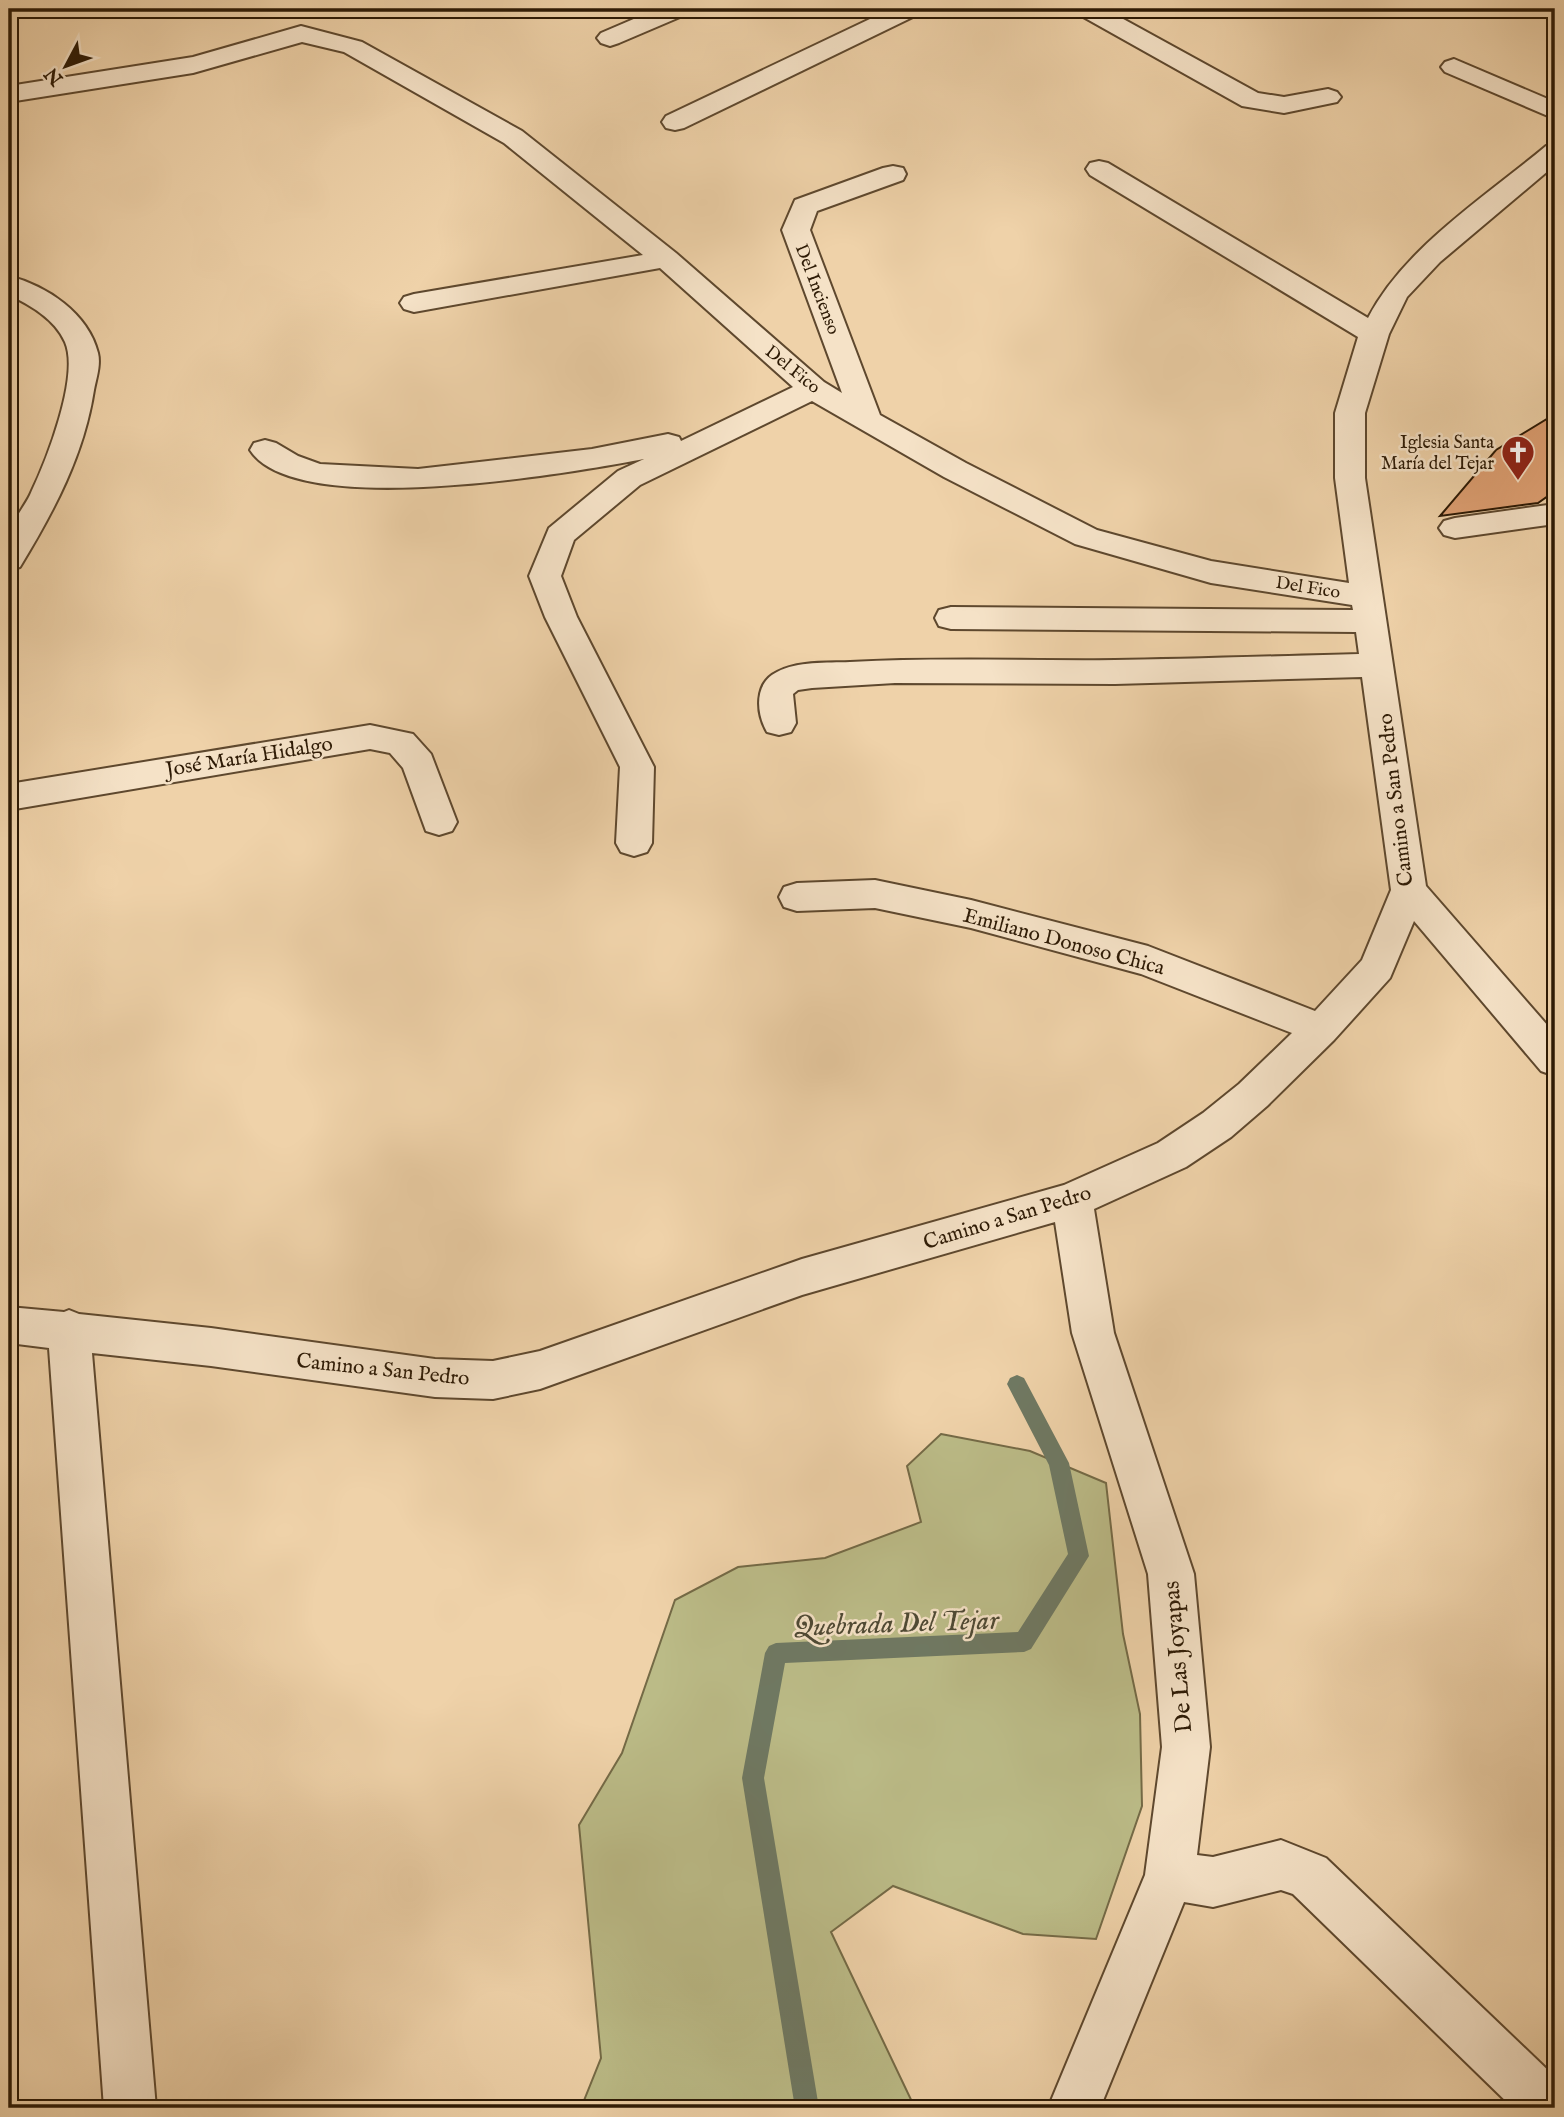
<svg xmlns="http://www.w3.org/2000/svg" width="1564" height="2117" viewBox="0 0 1564 2117" font-family="'IM FELL English',serif">
	<rect width="100%" height="100%" fill="#efd2a9"/>
	<filter id="stains"><feTurbulence type="fractalNoise" baseFrequency=".00286" numOctaves="4"/><feColorMatrix values="0 0 0 0 .2 0 0 0 0 .09 0 0 0 0 .02 0 0 0 .5 -.17"/></filter>
	<radialGradient id="worn" r=".72"><stop offset=".6" stop-color="#630" stop-opacity="0"/><stop offset="1" stop-color="#630" stop-opacity=".3"/></radialGradient>
	<path fill="#bbbb87" stroke="#746a46" stroke-width="2" d="M941 1434 1030 1451 1106 1483 1123 1634 1140 1714 1142 1806 1096 1939 1023 1934 893 1886 831 1932 915 2108H581L601 2058 579 1825 622 1753 675 1600 738 1567 825 1558 921 1522 907 1466Z"/>
	<g fill="none" stroke-linecap="round" stroke-linejoin="round">
		<path fill="#6f7963" fill-rule="evenodd" d="M1017 1375 1024 1378 1069 1463 1089 1556 1031 1649 1024 1652 785 1663 764 1778 819 2108H795L742 1778 765 1653 769 1646 776 1643 1018 1632 1068 1554 1049 1465 1007 1384 1010 1378Z"/>
	</g>
	<path fill="#dea073" stroke="#2d1a05" stroke-width="2" d="M1555 414V491L1538 503 1440 516 1496 450Z"/>
	<g fill="none" stroke-linecap="round" stroke-linejoin="round">
		<defs>
			<path id="street" d="M657 9H690L687 14 619 43 610 46 601 43 597 38 601 33Z
				M891 9H922L919 14 684 128 675 130 666 128 662 122 666 116Z
				M1075 9H1105L1258 93 1284 97 1328 89 1337 92 1341 97 1337 102 1284 113 1242 106 1078 14Z
				M301 26 362 42 522 131 676 253 824 382 842 393 782 230 795 200 883 168 893 166 903 168 906 174 903 180 817 211 810 230 880 415 966 463 1097 530 1211 561 1349 583 1335 478V413L1358 337 1090 175 1086 169 1090 163 1099 161 1108 163 1368 318C1405 247 1485 197 1546 146L1555 144V165L1440 262 1407 297 1389 334 1365 413V478L1426 886 1555 1034V1076L1541 1071 1414 921 1390 978 1334 1040 1267 1106 1231 1137 1186 1167 1094 1209 1114 1333 1194 1574 1210 1747 1197 1855 1213 1857 1281 1840 1326 1858 1555 2077V2108H1513L1293 1894 1281 1890 1213 1907 1184 1902 1100 2108H1048L1145 1875 1162 1747 1148 1574 1072 1333 1055 1222 802 1295 540 1389 493 1399 435 1397 211 1366 92 1353 156 2108H104L49 1348 9 1343V1307L64 1312 69 1310 79 1314 211 1328 435 1359 493 1361 540 1351 802 1259 1064 1185 1158 1143 1203 1113 1239 1084 1292 1033 1141 974 971 928 875 908 797 911 784 907 779 897 784 887 797 883 875 880 971 900 1148 946 1315 1011 1362 960 1391 890 1362 677 1115 684 895 683 812 688 798 690 793 694 796 723 791 732 779 735 767 732C756 713 754 683 777 672 797 661 827 663 850 662 938 657 1027 661 1115 660 1196 659 1277 656 1359 654L1356 632 951 629 939 626 935 618 939 610 951 607 1353 610 1352 605 1211 583 1075 544 944 477 812 401 640 485 574 540 561 576 577 617 654 767 652 843 647 852 634 856 621 852 616 843 620 767 545 617 529 576 549 528 618 471 644 459C570 473 295 521 250 450L254 443 265 440 276 443 298 456 320 464 418 469 592 449 668 434 679 437 681 441 793 387 660 268 414 312 404 309 400 303 404 297 414 294 643 255 504 143 344 52 302 42 193 73 9 102V86L193 57Z
				M1454 59 1555 102V119L1445 72 1441 67 1445 62Z
				M9 276C47 286 88 313 98 353 101 365 96 379 94 390 84 455 54 511 20 567L9 570C8 559 6 543 9 533 13 520 24 507 30 495 46 462 80 376 65 342 55 319 30 305 9 295Z
				M1555 504V524L1455 538 1444 535 1439 528 1444 521 1455 518Z
				M370 725 413 734 431 754 457 822 452 831 439 835 426 831 403 768 390 753 370 749 9 810V784Z"/>
		</defs>
		<use href="#street" stroke="#5e482e" stroke-width="4"/>
		<use href="#street" fill="#f5e2c7" fill-rule="evenodd"/>
	</g>
	<defs>
		<symbol id="church-pin" viewBox="-11 -11 22 30"><path d="M0 17L-7.5 6A9.5 9.5 0 1 1 7.5 6Z" fill="#8f2418" stroke="#f5e2c7"/><path d="M-1.2-6h2.4v3.5h3.3v2.4h-3.3V6h-2.4V-.1h-3.3v-2.4h3.3Z" fill="#fff"/></symbol>
	</defs>
	<g fill-rule="evenodd">
		<use href="#church-pin" x="1499" y="433" width="38" height="52"/>
	</g>
	<g text-anchor="middle" stroke-width="5" stroke-linejoin="round" paint-order="stroke">
		<g font-size="18" fill="#2d1a05" stroke="#f5e2c7">
			<text transform="translate(818 289) rotate(69)" y="6">Del Incienso</text>
			<text transform="translate(793 369) rotate(39)" y="6">Del Fico</text>
			<text transform="translate(1308 587) rotate(9)" y="6">Del Fico</text>
		</g>
		<g font-size="18" fill="#2d1a05" stroke="#f5e2c7" text-anchor="end">
			<text x="1494" y="448">Iglesia Santa<tspan x="1494" dy="21">María del Tejar</tspan></text>
		</g>
		<g font-size="21" fill="#2d1a05" stroke="#f5e2c7">
			<text transform="translate(249 756) rotate(-9)" y="7">José María Hidalgo</text>
			<text transform="translate(1395 800) rotate(-97)" y="7">Camino a San Pedro</text>
			<text transform="translate(1064 941) rotate(15)" y="7">Emiliano Donoso Chica</text>
			<text transform="translate(1007 1217) rotate(-17)" y="7">Camino a San Pedro</text>
			<text transform="translate(383 1369) rotate(6)" y="7">Camino a San Pedro</text>
		</g>
		<g font-size="24" fill="#2d1a05" stroke="#f5e2c7">
			<text transform="translate(1177 1657) rotate(-95)" y="8">De Las Joyapas</text>
		</g>
		<g font-size="28" font-style="italic" fill="#4e4934" stroke="#f5e2c7">
			<text transform="translate(896 1622) rotate(-2)" y="10">Quebrada Del Tejar</text>
		</g>
	</g>
	<rect width="1564" height="2117" fill="none" stroke="#efd2a9" stroke-width="35"/>
	<rect x="10" y="10" width="1543" height="2096" fill="none" stroke="#2d1a05" stroke-width="3.5"/>
	<rect x="18" y="18" width="1529" height="2082" fill="none" stroke="#2d1a05" stroke-width="2"/>
	<g transform="translate(66 66) rotate(229)" stroke="#f5e2c7" stroke-width="5" paint-order="stroke">
	<path d="M0-5L12 26L0 18L-12 26Z" fill="#2d1a05"/>
	<text y="-10" font-size="19" font-weight="bold" text-anchor="middle" fill="#2d1a05">N</text>
	</g>
	<rect width="100%" height="100%" filter="url(#stains)"/>
	<rect width="100%" height="100%" fill="url(#worn)"/>
</svg>
